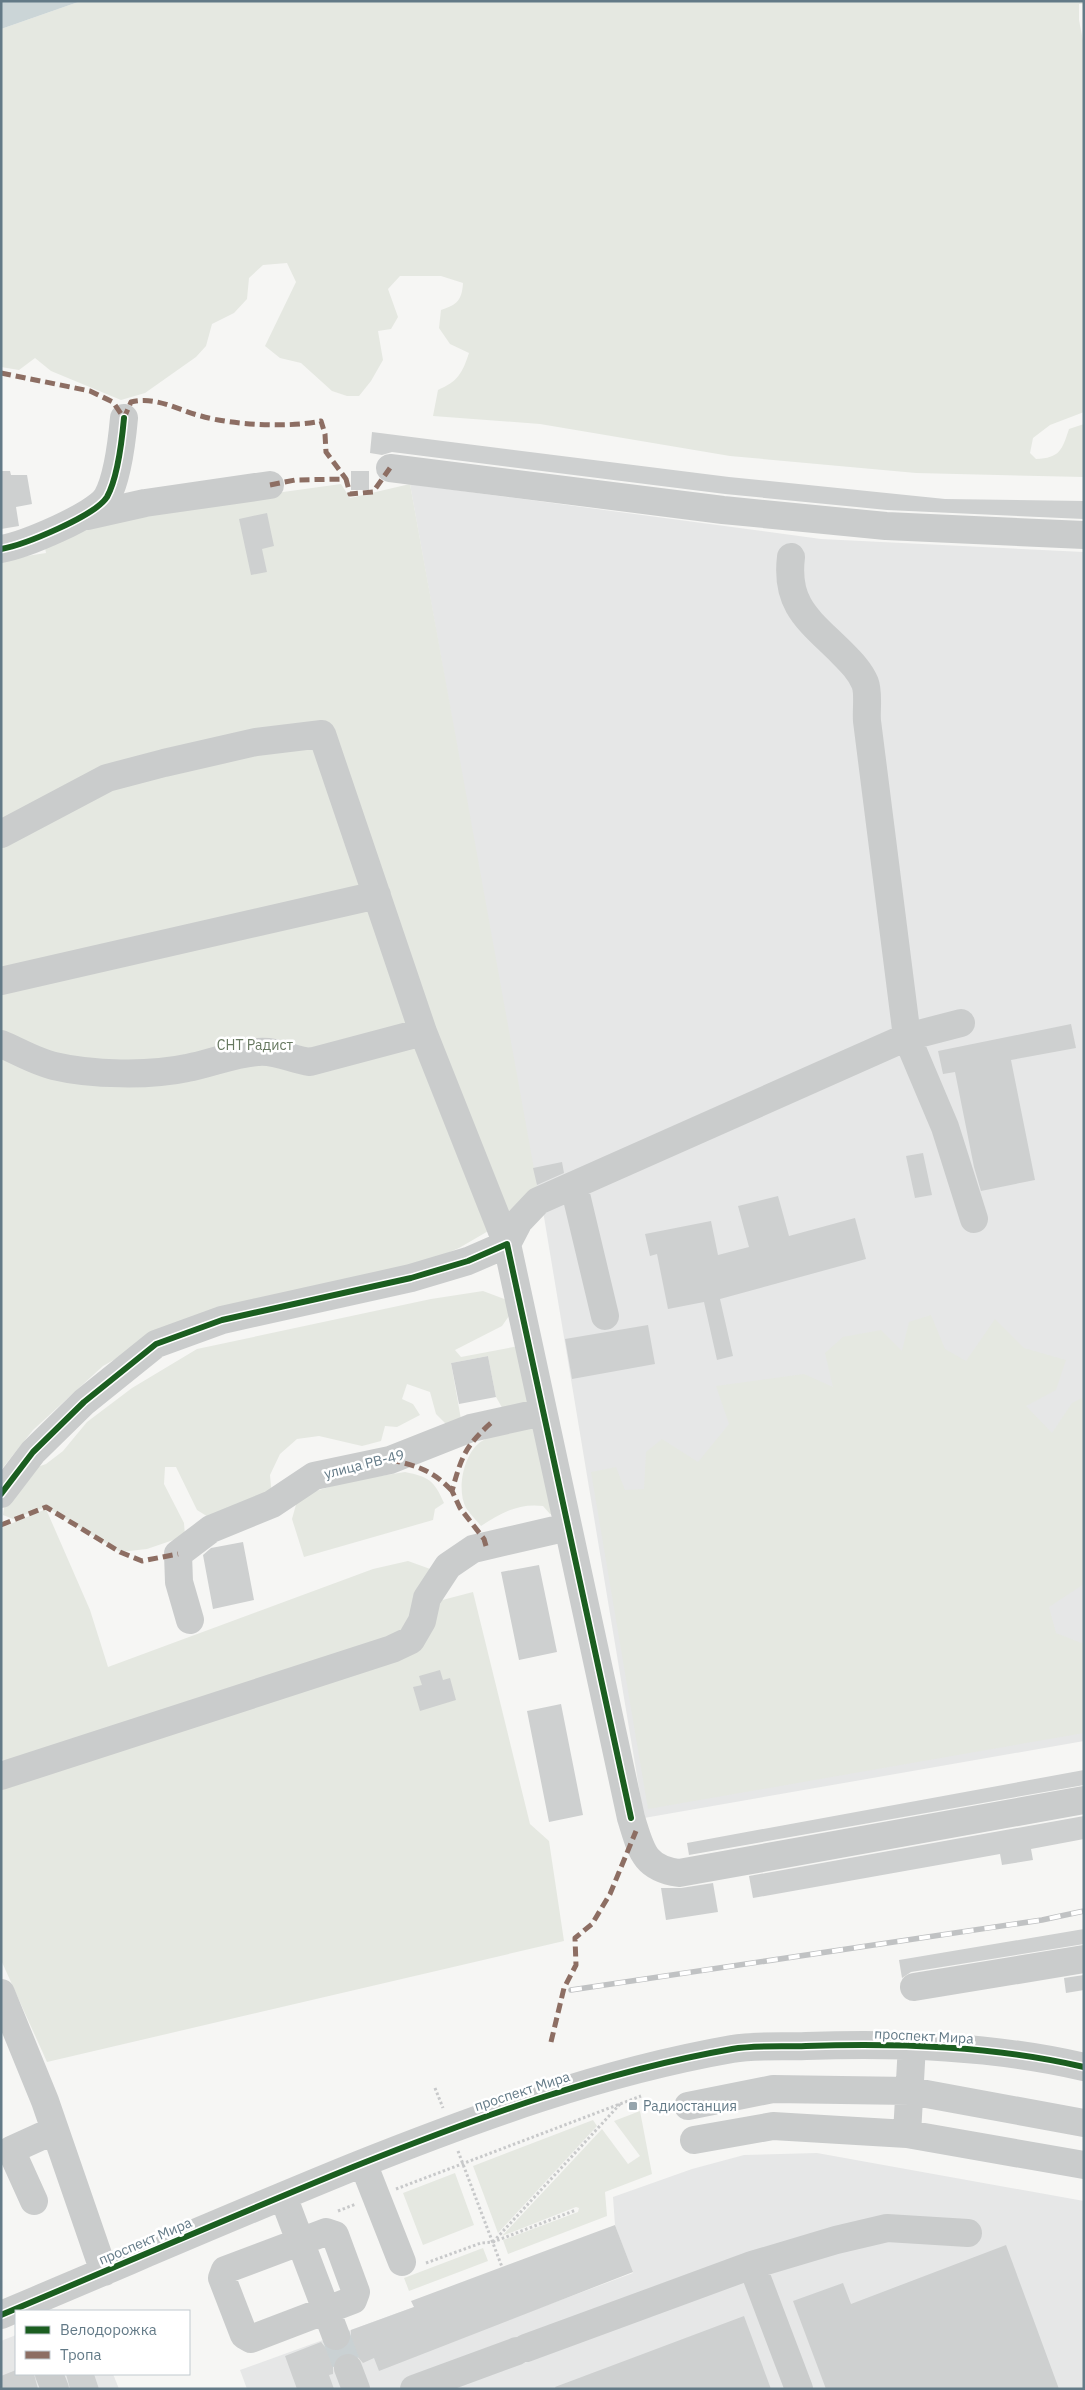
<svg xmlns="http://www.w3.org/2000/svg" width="1085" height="2390" viewBox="0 0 1085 2390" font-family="'IBM Plex Sans',sans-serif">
	<rect width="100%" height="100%" fill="#f6f6f4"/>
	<path fill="#e6e7e7" d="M410 484 821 539 1084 552V1741L644 1818 543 1211 538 1201Z
		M817 2153 1084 2201V2389H247L240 2370 414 2307 430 2349 633 2273 615 2225 613 2197 692 2169 744 2155Z
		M16 2335V2374H113L119 2389H1V2341Z"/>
	<path fill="#e5e8e1" d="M81 1H1084V4H1079V20L1084 46V412L1050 425 1033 438 1030 453 1036 459C1060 458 1062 450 1069 429L1084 424V477L916 473 730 456 540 424 433 416 438 390C458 381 462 374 469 353L450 344 439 328 441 310C457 305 462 300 463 283L441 276H400L388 289 398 317 391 329 378 331 383 360 371 381 359 396H347L332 391 301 363 280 358 265 346 296 282 287 263 263 265 249 278 247 299 234 313 212 324 206 346 196 357 145 393 121 400 51 371 35 358 19 370 1 367V29Z
		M341 484 350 498 410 484 538 1191 520 1200 490 1230 459 1248 408 1270 151 1339 103 1366 33 1430 1 1470V560L46 553 44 542 147 511Z
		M483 1291 507 1300 511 1313 502 1326 455 1350 461 1357 524 1345 536 1406 504 1411 496 1397 488 1356 451 1363 462 1425H447L436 1414 430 1392 407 1384 402 1399 413 1404 420 1415 397 1427 385 1426 381 1441 362 1446 319 1436 297 1439 280 1454 270 1475 272 1498 213 1520 197 1510 176 1467H165L164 1484 184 1523 185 1536 147 1549 120 1552 46 1507 13 1519 3 1515 5 1502 26 1471 46 1464 63 1451 87 1422 132 1388 197 1349 431 1299Z
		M931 1315 945 1349 966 1361 995 1319 1024 1348 1066 1360 1056 1390 1026 1406 1052 1433 1072 1403 1084 1397V1584L1049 1607 1056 1633 1084 1644V1733L648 1809 591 1472 616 1467 625 1490 644 1489 646 1452 662 1439 698 1462 729 1424 716 1386 804 1374 833 1387 825 1353 843 1337 881 1330 902 1351 909 1322Z
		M537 1422 559 1515 550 1514 543 1506C518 1503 501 1513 481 1526 476 1520 470 1514 466 1508 456 1489 464 1452 482 1441 499 1430 518 1427 537 1422Z
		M405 1472C429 1477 434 1480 444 1503L435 1509 433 1520 304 1557 292 1519 297 1501 309 1493 349 1481Z
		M46 1509 90 1610 108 1667 373 1569 408 1561 433 1570 431 1603 473 1592 530 1824 549 1841 564 1941 47 2062 1 1960V1781L7 1767 1 1757V1528Z
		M640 2111 652 2174 605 2192 607 2216 508 2254 503 2240 578 2212 579 2208 576 2207 502 2236 602 2129 628 2164 640 2156 614 2121Z
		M593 2120 597 2126 498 2233 473 2166Z
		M455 2173 474 2225 423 2245 403 2193Z
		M483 2248 488 2261 409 2291 404 2278Z"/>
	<path fill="#cbd5d7" d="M1 1H81L1 29Z"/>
	<path fill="#ced0d0" d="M372 432 729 477 945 499 1084 501V519L887 510 725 494 392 452 382 455 370 453Z
		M1 471H10L11 475H27L32 504 16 507 19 526 1 529Z
		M351 471H369V490H351Z
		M267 513 274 546 262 549 267 572 251 575 239 519Z
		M1071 1024 1076 1048 1011 1060 1035 1180 981 1191 974 1167 955 1072 943 1074 938 1051Z
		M923 1153 932 1195 915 1198 906 1156Z
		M562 1162 564 1173 537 1185 533 1168Z
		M778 1196 789 1236 855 1218 866 1259 720 1299 733 1356 717 1360 704 1302 668 1309 657 1254 650 1256 645 1234 711 1221 718 1255 749 1247 738 1206Z
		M648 1325 655 1364 572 1379 565 1339Z
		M488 1356 496 1397 459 1404 451 1363Z
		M243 1542 254 1600 213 1609 203 1555 211 1548Z
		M539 1565 557 1652 519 1660 501 1572Z
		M440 1670 443 1680 450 1678 456 1700 420 1711 413 1687 422 1685 419 1676Z
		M561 1704 583 1815 549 1822 527 1711Z
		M1084 1770V1785L689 1855 687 1843Z
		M1084 1816V1839L1031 1849 1033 1860 1002 1865 1000 1854 753 1898 749 1876Z
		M713 1883 718 1912 666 1920 661 1888H681Z
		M1084 1929V1944L911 1972 902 1978 899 1960Z
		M1084 1975V1990L1066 1993 1064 1978Z
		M615 2225 633 2272 379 2371 374 2358 363 2363 357 2356 351 2353H343L336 2359 333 2366V2374L329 2375 334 2389H297L285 2356 321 2342 326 2348 333 2351 342 2350 348 2346 351 2339V2330L414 2307 411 2301Z
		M1006 2245 1059 2389H826L793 2301 843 2283 851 2304Z
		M744 2316 771 2389H556L555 2387Z
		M16 2370V2374H34L38 2389H1V2376Z
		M66 2374H94L99 2389H70Z"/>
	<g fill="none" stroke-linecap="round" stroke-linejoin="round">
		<path stroke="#cad1d3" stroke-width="28" stroke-dasharray="28 14" stroke-linecap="butt" d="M336 2336 348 2368"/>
		<path stroke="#c8c9ca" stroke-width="3" stroke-dasharray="2.5 2.5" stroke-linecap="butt" d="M435 2088 443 2108
			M458 2151 502 2267
			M396 2189 641 2096
			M338 2211 356 2204
			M493 2242 621 2103
			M426 2263 481 2243 493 2242 576 2210"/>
		<path stroke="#cacccc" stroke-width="28" d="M390 468 723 510 886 526 1084 535
			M87 516 145 503 270 485
			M1 549C24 545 95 516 107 497 118 477 122 440 124 418
			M791 557C785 606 810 621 842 653 851 662 860 671 865 683 869 693 866 710 867 721L907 1037 945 1127 974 1219
			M1 834 107 778 164 763 256 742 322 734 423 1032 507 1244 631 1818C641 1849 643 1868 679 1873L1084 1800
			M1 981 377 895
			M1 1044C18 1051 36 1062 54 1066 91 1075 151 1076 187 1068 210 1064 235 1053 258 1052 276 1050 293 1060 310 1062L423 1032
			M574 1186 605 1316
			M1 1494 33 1452 84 1402 156 1344 222 1320 411 1278 468 1261 507 1244 519 1221 538 1201 907 1037 961 1023
			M190 1620 179 1582 178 1554 211 1529 272 1504 314 1476 390 1460 471 1428 543 1412
			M1 1776 392 1649 411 1640 422 1621 427 1598 448 1566 473 1549 568 1527
			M914 1987 1084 1959
			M1 1993 45 2101 104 2272
			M688 2106 773 2089 910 2091 1084 2123
			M907 2134 912 2045
			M694 2140 773 2126 907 2134 1084 2165
			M363 2163 402 2262
			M283 2196 336 2336
			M34 2201 11 2150 55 2130
			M326 2232 335 2235 356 2292 353 2300 251 2339 244 2335 222 2278 225 2270Z
			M752 2265 799 2389
			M1 2315C118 2266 235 2215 353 2167 476 2118 601 2072 732 2049 756 2045 782 2047 806 2046 899 2043 994 2046 1084 2067
			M526 2348 752 2265 836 2240 887 2228 968 2233
			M348 2368 356 2389
			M49 2374 55 2389
			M414 2389 517 2351"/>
		<defs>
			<path id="rail" d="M571 1990 1042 1920 1084 1911"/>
		</defs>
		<use href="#rail" stroke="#c0c2c3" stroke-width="5.5"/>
		<use href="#rail" stroke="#fff" stroke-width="4" stroke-dasharray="11" stroke-linecap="butt"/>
		<path stroke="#8d6e63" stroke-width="5" stroke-dasharray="10 5" stroke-linecap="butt" d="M1 373 90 391 113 402 124 418 131 402C157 396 177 410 201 416 231 425 291 428 321 421L325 434 326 452 346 479
			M270 485 295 480 346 479 350 494 373 492 390 468
			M390 1460C416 1465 434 1471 452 1491
			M1 1525 46 1507 120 1552 142 1561 178 1554
			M486 1546 484 1539 460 1508 452 1491C461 1458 465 1446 491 1423
			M551 2042 564 1988 576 1965 575 1938 592 1924 610 1894 636 1831"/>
		<defs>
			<path id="cycleway" d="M1 549C24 545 95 516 107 497 118 477 122 440 124 418
				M1 1494 33 1452 84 1402 156 1344 222 1320 411 1278 468 1261 507 1244 631 1818
				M1 2315C118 2266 235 2215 353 2167 476 2118 601 2072 732 2049 756 2045 782 2047 806 2046 899 2043 994 2046 1084 2067"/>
		</defs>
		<use href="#cycleway" stroke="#fff" stroke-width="9"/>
		<use href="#cycleway" stroke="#1b5e20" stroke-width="6"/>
	</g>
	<rect fill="#96a5ad" stroke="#fff" stroke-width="2" x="628" y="2101" width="10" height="10" rx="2.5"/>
	<g text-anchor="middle" stroke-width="5" stroke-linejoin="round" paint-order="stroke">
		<g font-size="14" fill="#66785f" stroke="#fff">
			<text x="255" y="1050">СНТ Радист</text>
		</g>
		<g font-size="14" fill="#637a87" stroke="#fff">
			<text transform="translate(364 1464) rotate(-14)" y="5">улица РВ-49</text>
			<text transform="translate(924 2036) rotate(3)" y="5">проспект Мира</text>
			<text transform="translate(522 2091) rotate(-18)" y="5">проспект Мира</text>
			<text transform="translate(145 2241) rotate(-23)" y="5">проспект Мира</text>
		</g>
		<g font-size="14" fill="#637a87" stroke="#fff" text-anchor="start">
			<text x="643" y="2111">Радиостанция</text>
		</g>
	</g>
	<rect width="1085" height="2390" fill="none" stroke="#637a87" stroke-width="5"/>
	<rect x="15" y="2310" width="175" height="65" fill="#ffffff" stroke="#c1cacf"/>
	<rect x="25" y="2326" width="25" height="8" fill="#1b5e20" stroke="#c1cacf"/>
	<text x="60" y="2335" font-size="15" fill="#637a87">Велодорожка</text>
	<rect x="25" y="2351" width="25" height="8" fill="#8d6e63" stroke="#c1cacf"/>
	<text x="60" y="2360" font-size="15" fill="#637a87">Тропа</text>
</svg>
